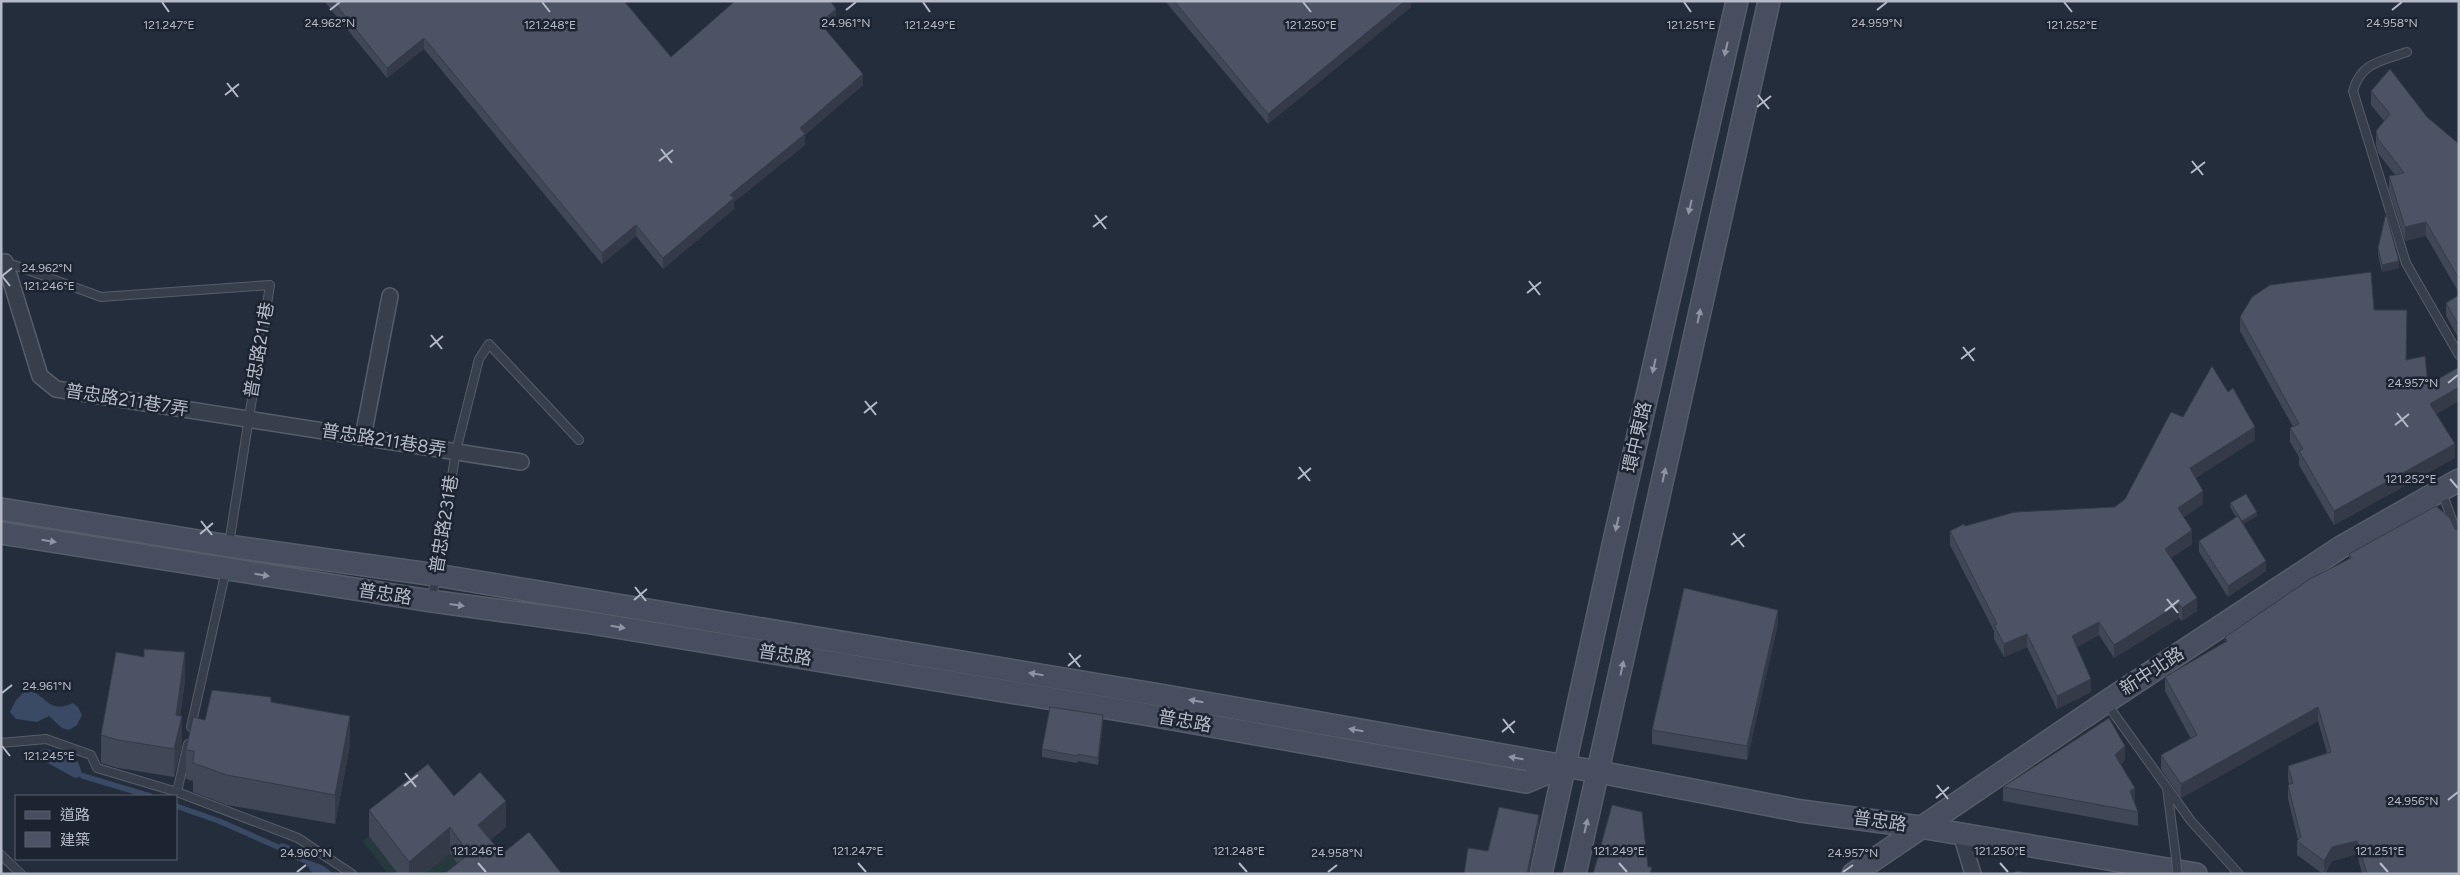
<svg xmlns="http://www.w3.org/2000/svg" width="2460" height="875" viewBox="0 0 2460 875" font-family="Figtree,'Noto Sans TC',sans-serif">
	<rect width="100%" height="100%" fill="#242d3c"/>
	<path fill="#26393d" d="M369 836 398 874H388L363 841Z
		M450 853 465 874H425Z"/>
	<path fill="#3a4964" d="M27 689C49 697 48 714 73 703L78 707 82 715 77 725 69 730 62 728 49 716 37 722 16 719 10 712 16 700Z
		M44 749 60 751 78 762 83 776 75 778 46 762 37 752Z
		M281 843C291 844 294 851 301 856 313 865 320 860 333 874H313L306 864 278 852V847Z"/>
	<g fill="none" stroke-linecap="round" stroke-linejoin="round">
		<path stroke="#3a4964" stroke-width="5.5" d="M83 776 150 796
			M176 806 219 821 278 847"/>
		<defs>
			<path id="lane" d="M2407 52C2382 61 2361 62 2353 91L2406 263 2459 355
				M6 262 101 297 270 285 229 544
				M2442 492 2459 539
				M432 599 456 451 479 359 489 344 579 440
				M2107 704 2191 821 2239 874
				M191 727 226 570
				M1 743 46 739 91 755 97 768 177 792
				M188 744 177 792 298 838 352 874
				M2167 788 2176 858
				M1 855 21 874"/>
			<path id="street" d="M5 262 40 376 56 389 521 462
				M363 437 390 296
				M1961 834 1973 874"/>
			<path id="secondary" d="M1 509 229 546 436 575 1166 696 1599 772 1801 811 1920 827 2196 874
				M1 533 431 601 585 622 1144 714 1526 782 1564 766
				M1541 874 1613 545 1737 1
				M1575 874 1769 1
				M1853 874 2106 702 2341 547 2459 480"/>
		</defs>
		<use href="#lane" stroke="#565d6a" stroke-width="10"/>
		<use href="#street" stroke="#565d6a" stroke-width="18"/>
		<use href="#secondary" stroke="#565d6a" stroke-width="24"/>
		<use href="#lane" stroke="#383f4c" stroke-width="8"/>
		<use href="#street" stroke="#383f4c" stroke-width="15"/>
		<use href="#secondary" stroke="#464e5f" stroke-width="21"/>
		<defs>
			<path id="lane-bridge" d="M2176 858 2177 871"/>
		</defs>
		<use href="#lane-bridge" stroke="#565d6a" stroke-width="10" stroke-linecap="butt"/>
		<use href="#lane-bridge" stroke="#383f4c" stroke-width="8"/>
	</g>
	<path fill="#404757" d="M324 1H624L671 57 836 20 825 29 863 85 805 135V145L734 202V209L663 269 636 236 602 264 424 49 387 78Z
		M1165 1H1411V7L1268 124Z
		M2371 91 2427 117 2459 144V293L2426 236 2405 241 2389 190V176L2395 175 2378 153 2376 145V131L2384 121 2371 105Z
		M2378 248 2399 268 2382 272 2378 255Z
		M2459 295V339L2446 316V303Z
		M2374 310 2406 360 2428 385 2459 367V401L2436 414 2455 458 2334 525 2299 465V457L2290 442V428L2293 427 2240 331V317Z
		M2183 417 2255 440 2195 478 2203 504 2184 517 2192 544 2171 558 2197 611 2182 621 2179 618 2114 658 2099 635 2077 647 2091 692 2057 709 2027 647 2004 657 1994 639V631L1950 545V531L1965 526 2115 507 2125 499Z
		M2230 503 2257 516 2243 524 2266 571 2228 597 2199 552V541L2236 517 2230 507Z
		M2349 554 2459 874H2362L2357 854 2332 861 2325 874H2323L2297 855V841L2298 840 2288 799V785L2289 784 2288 780V766L2327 753 2318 721 2181 798 2161 769V755L2191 739 2165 691V677L2225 642V637L2349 559Z
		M1778 624 1747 760 1652 744V730Z
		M185 681 180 716 182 745 174 777 118 768 101 763V735Z
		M271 702 350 745 335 824 227 805 193 792V781L186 779V750L205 720Z
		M1103 723 1098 765 1078 761 1077 763 1042 757V749Z
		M2125 760 2121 764 2138 812V826L2003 801V787Z
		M454 796 506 827 490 840 502 854 562 874 457 863 450 853 425 874H398L369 836V810Z"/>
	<path fill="#343a47" d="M1405 1H1411V7L1268 124V114Z
		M836 9V20L820 34V23Z
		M424 38V49L387 78V68Z
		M863 74V85L805 135V145L734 202V209L663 269V258L800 128Z
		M2426 222V236L2405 241V227Z
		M636 225V236L602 264V253Z
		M2399 261V268L2382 272V265Z
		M2459 387V401L2430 418V404Z
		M2255 427V440L2190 482V468Z
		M2455 444V458L2334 525V511Z
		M2203 491V504L2178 521V508Z
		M2257 512V516L2242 525V521Z
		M2192 530V544L2165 562V549Z
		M2266 561V571L2228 597V586Z
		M2197 598V611L2182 621V608Z
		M2179 604V618L2114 658V645Z
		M1778 610V624L1747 760V746Z
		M2099 622V635L2072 650V636Z
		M2027 634V647L2004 657V644Z
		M185 652V681L176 742 182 716V745L174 777 176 715Z
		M2091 679V692L2057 709V696Z
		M2318 707V721L2181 798V784Z
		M1103 715V723L1098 765V758Z
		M350 716V745L335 824V795Z
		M2125 746V760L2115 769V755Z
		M2135 788V802L2130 791Z
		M506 801V827L478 851V825Z
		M1539 815V825L1529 874H1527Z
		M450 827V853L425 874H409V862Z
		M2357 841V854L2332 861 2324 874V861L2332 847Z"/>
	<path fill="#4b5365" stroke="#343a47" d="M333 1H624L671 57 735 1H830L836 9 820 23 863 74 800 128 805 134 730 195 734 198 663 258 636 225 602 253 424 38 387 68Z
		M1174 1H1405L1268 114Z
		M2390 69 2427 117 2459 144V279L2426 222 2405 227 2389 176 2404 173 2378 139 2376 131 2390 114 2371 91Z
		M2386 213 2399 261 2382 265 2378 248Z
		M2371 272 2374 310H2407L2406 360 2425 356 2428 385 2459 367V387L2430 404 2455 444 2334 511 2299 451 2303 449 2290 428 2299 424 2240 317 2252 297 2270 285Z
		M2459 295V326L2446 303Z
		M2212 366 2228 392 2233 388 2255 427 2190 468 2203 491 2178 508 2192 530 2165 549 2197 598 2182 608 2179 604 2114 645 2099 622 2072 636 2091 679 2057 696 2027 634 2004 644 1994 625 1997 624 1950 531 1964 524 1965 526 2015 512 2115 507 2125 499 2171 412 2183 417Z
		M2246 494 2257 512 2242 521 2230 503Z
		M2436 506 2450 518 2455 529 2459 530V874H2367L2357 841 2332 847 2324 861 2297 841 2301 837 2288 785 2293 783 2288 766 2331 752 2318 707 2181 784 2161 755 2197 735 2165 677 2227 641 2225 637 2310 579 2351 558 2349 554Z
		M2238 516 2266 561 2228 586 2199 541Z
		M1684 588 1778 610 1747 746 1652 730Z
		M144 649 185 652 176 715 182 716 174 749 118 740 101 735 116 652 144 657Z
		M212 690 271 697V702L350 716 335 795 227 775 193 763 194 751 186 750 193 717 205 720Z
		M1050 707 1103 715 1098 758 1078 754 1077 756 1042 749Z
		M2109 718 2125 746 2115 755 2135 788 2130 791 2138 812 2003 787Z
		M428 764 454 796 480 772 506 801 478 825 502 854 529 832 562 874H444L469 854 450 827 409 862 369 810Z
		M1612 805 1642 812 1648 867H1652L1650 874H1593Z
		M1499 807 1539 815 1527 874H1464L1468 848 1488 851Z
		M2017 871 2032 874H2012Z"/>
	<defs><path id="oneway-solid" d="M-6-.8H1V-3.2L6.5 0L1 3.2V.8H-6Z" transform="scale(1.25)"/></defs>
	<g fill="#8e94a3">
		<use href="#oneway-solid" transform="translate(1726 49) rotate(103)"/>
		<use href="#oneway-solid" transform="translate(1690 207) rotate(103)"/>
		<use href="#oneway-solid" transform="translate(1699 316) rotate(-78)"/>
		<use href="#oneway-solid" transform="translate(1654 366) rotate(103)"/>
		<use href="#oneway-solid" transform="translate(1664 475) rotate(-78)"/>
		<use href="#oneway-solid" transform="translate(1617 524) rotate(103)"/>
		<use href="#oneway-solid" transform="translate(49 541) rotate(9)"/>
		<use href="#oneway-solid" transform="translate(262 575) rotate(9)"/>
		<use href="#oneway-solid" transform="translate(457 605) rotate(8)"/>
		<use href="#oneway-solid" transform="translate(618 627) rotate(9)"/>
		<use href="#oneway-solid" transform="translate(1622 668) rotate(-78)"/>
		<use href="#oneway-solid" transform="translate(1036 674) rotate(-171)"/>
		<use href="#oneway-solid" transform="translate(1196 701) rotate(-170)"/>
		<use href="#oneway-solid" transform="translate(1356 730) rotate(-170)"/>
		<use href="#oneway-solid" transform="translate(1516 758) rotate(-170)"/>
		<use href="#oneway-solid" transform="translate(1586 826) rotate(-77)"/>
	</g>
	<path fill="none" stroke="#b4bac7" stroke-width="2" d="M162 2 169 12M542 2 550 12M923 2 930 12M1303 2 1311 12M1684 2 1691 12M2064 2 2072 12M330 10 340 2M846 10 856 2M1877 10 1887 2M2392 10 2402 2M227 83 238 97M225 95 239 84M1758 95 1769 109M1757 107 1771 96M661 149 672 163M659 161 673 150M2192 161 2203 175M2191 173 2205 162M1095 215 1106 229M1093 227 1107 216M2 276 10 286M2 276 12 268M1529 281 1540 295M1527 293 1541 282M431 335 442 349M430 347 443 336M1963 347 1974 361M1961 359 1975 348M2448 383 2458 375M865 401 876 415M864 413 877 402M2397 413 2408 427M2395 425 2409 414M1299 467 1310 481M1298 479 1311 468M2450 479 2458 488M201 521 212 535M1733 533 1744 547M200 534 213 523M1731 545 1745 534M635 587 646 601M2167 599 2178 613M634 600 647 589M2165 611 2179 600M1069 653 1080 667M1068 666 1081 655M2 693 12 685M1503 719 1514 733M1502 732 1515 721M2 746 10 756M405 773 416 787M1937 785 1948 799M404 786 418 775M1936 798 1949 787M2448 800 2458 792M478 863 486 872M858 863 866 872M1239 863 1247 872M1619 863 1627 872M2000 863 2008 872M2380 863 2388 872M297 872 306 865M1328 872 1337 865M1843 872 1853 865"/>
	<g text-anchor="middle" stroke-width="5" stroke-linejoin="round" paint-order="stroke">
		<g font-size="18" fill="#b4bac7" stroke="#1d2431">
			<text transform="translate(259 350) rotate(-80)" y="6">普忠路211巷</text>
			<text transform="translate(127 400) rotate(9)" y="6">普忠路211巷7弄</text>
			<text transform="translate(1637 437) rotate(-77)" y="6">環中東路</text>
			<text transform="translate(384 440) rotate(9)" y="6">普忠路211巷8弄</text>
			<text transform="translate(444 524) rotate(-81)" y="6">普忠路231巷</text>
			<text transform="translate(385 594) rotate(9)" y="6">普忠路</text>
			<text transform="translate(785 655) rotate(9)" y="6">普忠路</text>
			<text transform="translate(2152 671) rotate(-33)" y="6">新中北路</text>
			<text transform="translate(1185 721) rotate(10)" y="6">普忠路</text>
			<text transform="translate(1880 821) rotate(8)" y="6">普忠路</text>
		</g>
	</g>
	<g font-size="12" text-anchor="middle" fill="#b4bac7" stroke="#1d2431" stroke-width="5" stroke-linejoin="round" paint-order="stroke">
		<text x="330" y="27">24.962°N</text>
		<text x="846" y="27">24.961°N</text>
		<text x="1877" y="27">24.959°N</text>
		<text x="2392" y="27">24.958°N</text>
		<text x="1311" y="29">121.250°E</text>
		<text x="169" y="29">121.247°E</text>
		<text x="550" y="29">121.248°E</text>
		<text x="930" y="29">121.249°E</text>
		<text x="1691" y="29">121.251°E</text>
		<text x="2072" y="29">121.252°E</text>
		<text x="47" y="272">24.962°N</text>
		<text x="49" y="290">121.246°E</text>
		<text x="2413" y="387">24.957°N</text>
		<text x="2411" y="483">121.252°E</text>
		<text x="47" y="690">24.961°N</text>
		<text x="49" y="760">121.245°E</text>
		<text x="2413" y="805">24.956°N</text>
		<text x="478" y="855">121.246°E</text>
		<text x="858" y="855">121.247°E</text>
		<text x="1239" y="855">121.248°E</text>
		<text x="1619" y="855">121.249°E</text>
		<text x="2000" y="855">121.250°E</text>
		<text x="2380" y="855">121.251°E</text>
		<text x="306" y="857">24.960°N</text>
		<text x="1337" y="857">24.958°N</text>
		<text x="1853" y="857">24.957°N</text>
	</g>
	<rect width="2460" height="875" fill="none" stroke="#b4bac7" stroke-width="5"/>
	<rect x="15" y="795" width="162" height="65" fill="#1d2431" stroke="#59606d"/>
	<rect x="25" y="811" width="25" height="8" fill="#464e5f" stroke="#59606d"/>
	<text x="60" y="820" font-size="15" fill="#b4bac7">道路</text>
	<rect x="25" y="832" width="25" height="15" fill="#4b5365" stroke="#59606d"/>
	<text x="60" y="845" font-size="15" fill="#b4bac7">建築</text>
</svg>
